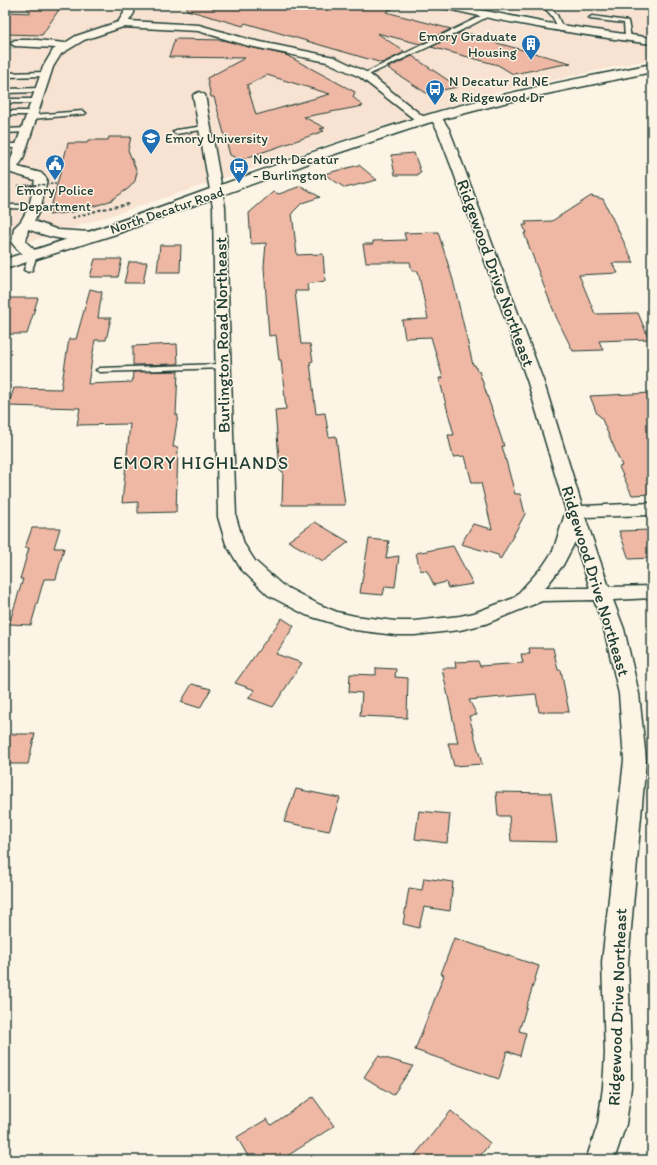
<svg xmlns="http://www.w3.org/2000/svg" width="657" height="1165" viewBox="0 0 657 1165" font-family="Itim,sans-serif">
	<rect width="100%" height="100%" fill="#fcf5e5"/>
	<filter id="ink" filterUnits="userSpaceOnUse"><feTurbulence type="fractalNoise" baseFrequency=".025" numOctaves="2"/><feDisplacementMap in="SourceGraphic" scale="8" xChannelSelector="R" yChannelSelector="G"/><feConvolveMatrix kernelMatrix="1 2 1 2 8 2 1 2 1" color-interpolation-filters="sRGB"/></filter>
	<g filter="url(#ink)">
		<path fill="#f8e3d2" d="M5 5H428L511 25 591 38 652 44V59L498 92 402 120 5 250Z
			M483 5H649L652 9V36L579 28Z"/>
		<path fill="#efb8a5" stroke="#1f3d34" fill-rule="evenodd" d="M25 5H62L42 35 5 34V12L31 13Z
			M187 5H399L386 12 451 29 420 44 377 33 405 52 382 63 245 23 243 26 187 10Z
			M462 32 483 37 482 39 571 63 513 74 498 65 431 47Z
			M175 39 222 40 249 47 286 55 355 92 353 97 363 106 304 117 325 128 320 129 324 131 240 160 230 155 214 97H211L207 78 245 58 169 57ZM267 75 330 94 256 115 247 85Z
			M412 56 458 87 426 93 388 68Z
			M109 137H131L128 150 137 172 135 181 129 188 112 200 101 204 73 212 49 215 68 143H87L88 140H108Z
			M414 153 421 173H418L419 175H395L391 155Z
			M359 165 377 180 345 188 324 174Z
			M301 186 320 197 302 203 292 213 297 255 323 254 325 281 307 284 308 291H295L301 344H310L313 361 310 362 316 414 325 413 329 437 336 436 345 505H282L283 471H280L275 410 286 409 281 360H279L276 335 269 336 264 267 266 243 251 244 249 213 273 192 279 194Z
			M591 196 603 199 634 263H612L618 273 579 275 595 314 638 313 649 339 599 341 603 350 573 351 557 319 545 289 524 233H526L523 225H527L525 222 552 221Z
			M438 232 453 280 473 365H475L477 371H479L504 446H502L515 494H520L525 514 500 560 498 555 461 544 473 524 492 529 481 483H472L465 456 453 457 448 435H454L439 378H443L431 337 405 338 402 320 428 319 418 271H412L410 262H366L363 244H373V241L406 240 404 233Z
			M160 245H181L180 272H157Z
			M95 259H122L118 277H90Z
			M129 262H147L143 283H124Z
			M90 289 102 292 98 318H111L106 340H95L88 384 132 382 133 372 178 371 176 415H178L173 447H178L176 512 138 513V502L122 503 130 424 77 425 80 408 8 406 14 388 61 389 69 339H76Z
			M5 298H38L27 334H5Z
			M177 344 178 364 133 365V346Z
			M652 393V414H647L652 426V494L632 495 619 467 622 466 601 417 597 414 590 396Z
			M315 522 349 542 323 561 288 541Z
			M32 528H60L54 548H64L56 579H44L31 625 9 624 23 579H20L29 548H25Z
			M652 530V558L629 559 619 531Z
			M369 539 389 541 386 558 399 556 395 587 385 586 383 595 360 593Z
			M453 546 473 584 448 588 446 582 434 585 427 571 420 570 416 553Z
			M282 618 294 626 276 654 302 663 273 707 248 698 255 690 235 683Z
			M529 648H553L558 670H561L569 712H539L536 694 469 700 477 715 469 716 482 764 454 766 448 743H458L442 668H456L455 662 478 661 480 666 523 663 521 654H530Z
			M376 668 396 669 395 677 408 678 407 718 360 716 362 693 349 692 350 674 376 675Z
			M192 684 211 689 200 708 181 702Z
			M5 734H35L28 764H5Z
			M296 789 340 798 329 831 284 822Z
			M496 792 551 793 557 842 511 841 509 816H498Z
			M419 811 450 814 447 843 415 839Z
			M424 878 453 882 450 911 424 907 419 928 403 924 409 888 422 890Z
			M454 938 539 966 519 1031 526 1033 520 1056 507 1051 499 1079 415 1050 444 975 441 974Z
			M378 1056 413 1066 393 1095 364 1077Z
			M313 1097 334 1126 281 1160H250L237 1137 267 1119 271 1125Z
			M451 1111 490 1143 477 1160H411Z"/>
		<g fill="none" stroke-linecap="round" stroke-linejoin="round">
			<path stroke="#d0d0c2" stroke-width="11" stroke-dasharray="11 5.5" stroke-linecap="butt" d="M5 44 15 43"/>
			<defs>
				<path id="lane" d="M542 5H548L557 15 564 31H560L552 16Z
					M485 14 488 16 487 17 435 44 366 76 361 75Z
					M592 16 628 21 631 38 628 40 625 38 624 23 590 19 589 18Z
					M5 73 46 72 49 74 46 76 5 77Z
					M5 89 41 88 44 90 41 92 5 93Z
					M5 99H37L40 101 37 103H5Z
					M5 111H33L36 113 33 115H5Z
					M83 111 86 113 85 114 32 119 29 117 32 115Z
					M205 126 207 127V129L176 134 173 132 176 130Z
					M5 129 27 128 30 130 27 132 5 133Z
					M5 144H22L25 146 22 148H5Z
					M11 205H35L38 207 35 209 9 208V206Z
					M30 253H33L37 255 32 270 28 272 24 270Z
					M222 364H225V368L100 372 96 370 100 368Z"/>
				<path id="street" d="M124 5H134V13L129 21 199 25 251 40 334 57 368 73 429 121 427 123H419L360 77 327 62 249 46 198 31 123 27 84 40 61 54 53 67 23 159 18 167 41 173 47 179 41 207 34 221 58 230 91 232 96 233 98 236 96 239C74 244 48 237 28 229L26 242 40 255 38 258C28 260 18 251 12 243L14 228 21 221 29 207 35 180 8 172 5 173V164L11 159 43 67 53 50 56 48 15 46 10 43 15 40H37L65 43 76 36 118 22 124 13Z
					M438 5H455L547 23 652 38V44C580 35 510 24 440 7Z
					M199 92 205 95 225 207 236 517 244 544 255 561 282 585 320 605 337 612 355 616 395 621H415L460 616 474 613 514 598 543 566 553 551 566 511 528 383 452 168 437 129 430 117 432 115H440L449 129 464 168 544 383 582 506 652 503V515L585 517 609 587 652 586V598L613 600 624 629 639 694 646 760 628 962 631 1053V1087L626 1124 614 1160H586L598 1124 603 1087 605 1053 602 962 624 760 619 694 604 629 594 600 542 601 485 624 460 630 415 635H395L355 630 306 615 268 595 241 569 226 544 218 517 213 207 193 95ZM575 542 590 588H545L563 565Z"/>
				<path id="secondary" d="M652 64V72L508 102 428 123 323 158 116 234 5 269V259C144 217 278 160 417 118 493 94 573 80 652 64Z"/>
			</defs>
			<use href="#lane" stroke="#1f3d34" stroke-width="3"/>
			<use href="#street" stroke="#1f3d34" stroke-width="3"/>
			<use href="#secondary" stroke="#1f3d34" stroke-width="3"/>
			<path stroke="#1f3d34" stroke-width="2" stroke-dasharray="3 2.5" stroke-linecap="butt" d="M72 218 103 209 129 204"/>
			<use href="#lane" fill="#fcf5e5" fill-rule="evenodd"/>
			<use href="#street" fill="#fcf5e5" fill-rule="evenodd"/>
			<use href="#secondary" fill="#fcf5e5" fill-rule="evenodd"/>
			<path stroke="#1f3d34" stroke-width="1.5" stroke-dasharray="2.5 1.5" stroke-linecap="butt" d="M18 186 56 184"/>
			<path stroke="#1f3d34" stroke-width="2" stroke-dasharray="3 2.5" stroke-linecap="butt" d="M18 186 36 185"/>
		</g>
	</g>
	<defs>
		<symbol id="building-pin" viewBox="-11 -11 22 30"><path d="M0 17L-7.5 6A9.5 9.5 0 1 1 7.5 6Z" fill="#1f6fb2" stroke="#fcf5e5"/><path d="M-4-6H4V6H1V3H-1V6H-4ZM-2.5-4.3h1.7v1.8h-1.7ZM.8-4.3h1.7v1.8H.8ZM-2.5-1h1.7V.8h-1.7ZM.8-1h1.7V.8H.8Z" fill="#fff"/></symbol>
		<symbol id="bus-pin" viewBox="-11 -11 22 30"><path d="M0 17L-7.5 6A9.5 9.5 0 1 1 7.5 6Z" fill="#1f6fb2" stroke="#fcf5e5"/><path d="M-5-6H5V4H4V6H2V4H-2V6H-4V4H-5ZM-3.5-4V0h7V-4ZM-3.5 1.2v1.5H-2V1.2ZM2 1.2v1.5H3.5V1.2Z" fill="#fff"/></symbol>
		<symbol id="university-pin" viewBox="-11 -11 22 30"><path d="M0 17L-7.5 6A9.5 9.5 0 1 1 7.5 6Z" fill="#1f6fb2" stroke="#fcf5e5"/><path d="M0-5L7-2L0 1L-7-2ZM-4 1L0 2.5L4 1V4Q0 6-4 4Z" fill="#fff"/></symbol>
		<symbol id="civic-pin" viewBox="-11 -11 22 30"><path d="M0 17L-7.5 6A9.5 9.5 0 1 1 7.5 6Z" fill="#1f6fb2" stroke="#fcf5e5"/><path d="M-.6-6.5H3V-4.5H.6V-3L4-1V1h2V6H-6V1h2V-1L-.6-3ZM-1.2 2.5V6h2.4V2.5Z" fill="#fff"/></symbol>
	</defs>
	<g fill-rule="evenodd">
		<use href="#building-pin" x="520" y="33" width="22" height="30"/>
		<use href="#bus-pin" x="424" y="78" width="22" height="30"/>
		<use href="#university-pin" x="140" y="127" width="22" height="30"/>
		<use href="#civic-pin" x="44" y="153" width="22" height="30"/>
		<use href="#bus-pin" x="228" y="156" width="22" height="30"/>
	</g>
	<g text-anchor="middle" stroke-width="3" stroke-linejoin="round" paint-order="stroke">
		<g font-size="14" fill="#1f3d34" stroke="#fcf5e5" text-anchor="start">
			<text x="517" y="41" text-anchor="end">Emory Graduate<tspan x="517" dy="16">Housing</tspan></text>
			<text x="449" y="86">N Decatur Rd NE<tspan x="449" dy="16">&amp; Ridgewood Dr</tspan></text>
			<text x="165" y="143">Emory University</text>
			<text x="253" y="164">North Decatur<tspan x="253" dy="16">- Burlington</tspan></text>
			<text x="55" y="195" text-anchor="middle">Emory Police<tspan x="55" dy="16">Department</tspan></text>
		</g>
		<g font-size="14" fill="#1f3d34" stroke="#fcf5e5">
			<text transform="translate(167 210) rotate(-19)" y="5">North Decatur Road</text>
		</g>
		<g font-size="17" fill="#1f3d34" stroke="#fcf5e5">
			<text transform="translate(496 273) rotate(70)" y="6">Ridgewood Drive Northeast</text>
			<text transform="translate(222 335) rotate(-91)" y="6">Burlington Road Northeast</text>
			<text transform="translate(596 581) rotate(73)" y="6">Ridgewood Drive Northeast</text>
			<text transform="translate(617 1007) rotate(-88)" y="6">Ridgewood Drive Northeast</text>
		</g>
		<g font-size="18" letter-spacing="1" fill="#1f3d34" stroke="#fcf5e5">
			<text x="201" y="469">EMORY HIGHLANDS</text>
		</g>
	</g>
	<rect width="657" height="1165" fill="none" stroke="#fcf5e5" stroke-width="20"/>
	<rect x="10" y="10" width="637" height="1145" fill="none" stroke="#1f3d34" stroke-width="1.5" filter="url(#ink)"/>
</svg>
